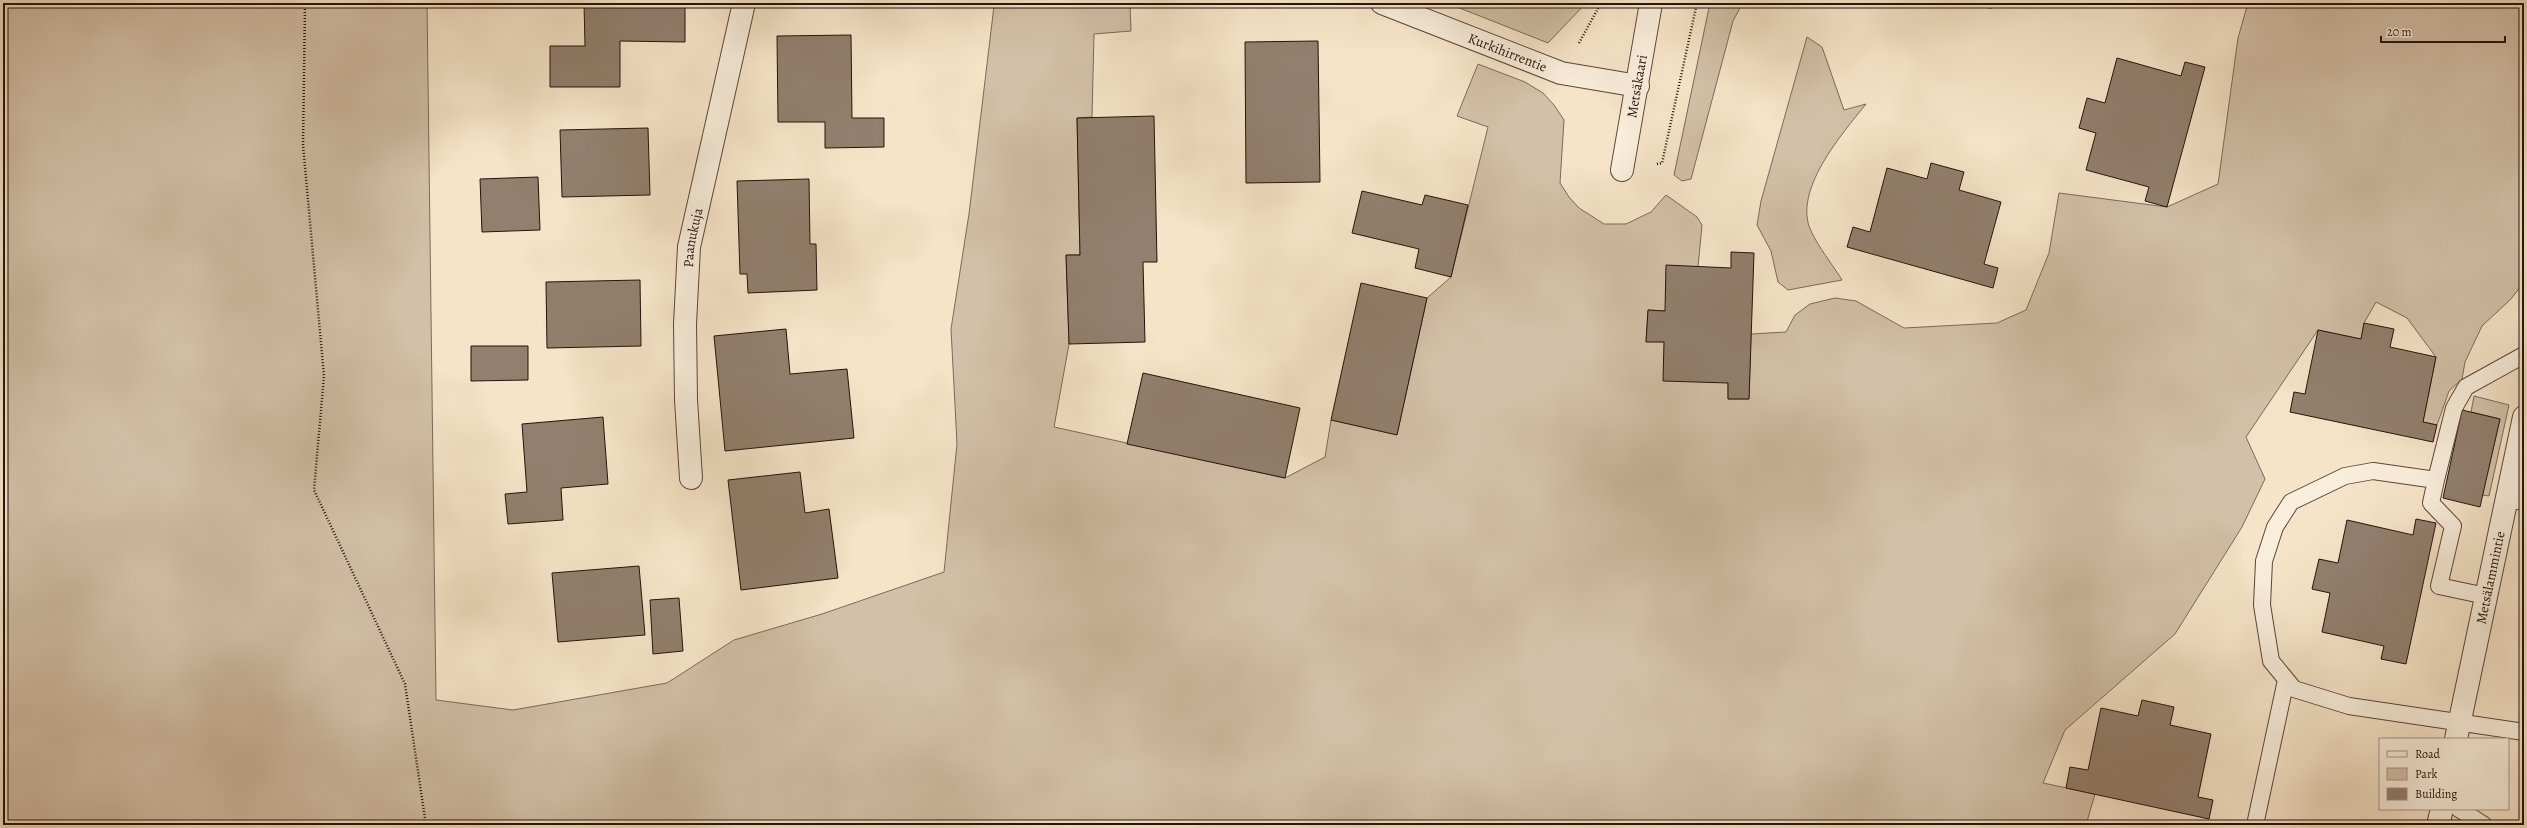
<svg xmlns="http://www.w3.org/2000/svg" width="2527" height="828" viewBox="0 0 2527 828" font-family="Alegreya,serif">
	<rect width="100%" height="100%" fill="#f6e4c8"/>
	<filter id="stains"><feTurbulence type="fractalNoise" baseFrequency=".005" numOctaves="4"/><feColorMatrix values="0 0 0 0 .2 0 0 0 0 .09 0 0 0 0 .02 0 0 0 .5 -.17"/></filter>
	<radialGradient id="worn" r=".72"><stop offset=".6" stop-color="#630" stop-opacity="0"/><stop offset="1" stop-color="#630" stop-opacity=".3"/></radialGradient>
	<path fill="#d3c0a8" stroke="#7c695a" d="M3 3H427L436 700 513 710 667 683 734 640 822 614 944 572 957 444 951 329 969 214 994 6 1046 3H1130L1131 31 1094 34 1092 117 1077 118 1080 255H1066L1069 344 1054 427 1285 478 1325 457 1331 420 1397 434 1427 298 1451 277 1488 127 1457 116 1478 64 1525 82 1543 93 1554 105 1564 120 1560 183 1569 197 1579 208 1604 224H1626L1651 212 1666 195 1697 217 1702 225 1698 267 1665 311 1648 310 1646 341 1664 342 1728 383V399H1749L1751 334 1786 332 1795 315 1810 304 1835 298 1856 301 1904 328 1997 323 2026 310 2049 253 2059 193 2167 207 2218 184 2238 38 2248 3H2524V282L2511 299 2482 326 2465 362 2462 379 2449 391 2437 425 2423 422 2436 357 2407 318 2376 302 2364 323 2361 339 2318 330 2246 437 2265 479 2242 527 2175 634 2065 730 2043 783 2095 794 2086 825H3Z
		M1447 3H1586L1548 43Z
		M1710 3H1746L1742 4 1733 21 1691 179 1682 181 1674 175Z
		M1807 37 1822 47 1844 110 1866 104C1842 134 1792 191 1811 231 1819 248 1832 264 1842 280L1788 290 1778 282 1771 251 1757 225 1761 201Z
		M2474 396 2509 405 2489 496 2482 495 2500 419 2471 412Z"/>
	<path fill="#927f6d" stroke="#26120b" d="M584 3H685V42L620 41V87H550V46H585Z
		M1966 3H1993L1992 8 1966 6Z
		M851 35 852 118H884V147L825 148V122H778L777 36Z
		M1318 41 1320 182 1246 183 1245 42Z
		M2117 58 2181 76 2185 62 2205 67 2167 207 2145 201 2149 187 2086 170 2096 133 2079 128 2087 98 2105 103Z
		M1154 116 1157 262H1143L1145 342 1069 344 1066 255H1080L1077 118Z
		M648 128 650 195 562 197 560 130Z
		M1931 163 1964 172 1959 190 2001 202 1984 264 1998 268 1993 288 1847 247 1853 227 1870 232 1887 168 1927 179Z
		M538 177 540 230 482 232 480 179Z
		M809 179 810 244H816L817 290 748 293 747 274H740L737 181Z
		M1362 191 1422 205 1425 195 1468 205 1451 277 1415 268 1419 249 1352 233Z
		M1731 252 1754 253 1749 399H1728V383L1663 381 1664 342H1646L1648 310 1665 311 1666 265 1731 268Z
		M640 280 641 346 547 348 546 282Z
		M1361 283 1427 298 1397 435 1331 420Z
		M2364 323 2394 329 2390 347 2436 357 2423 422 2437 425 2433 442 2290 412 2294 392 2305 394 2318 330 2361 339Z
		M786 329 790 374 847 369 854 438 725 451 714 336Z
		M471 346H528V380L471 381Z
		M1143 373 1300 408 1285 478 1127 444Z
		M2462 410 2500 419 2480 507 2443 498Z
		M603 417 608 484 561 488 563 520 508 524 505 494 527 492 522 424Z
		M800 472 805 513 829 509 838 578 741 590 728 480Z
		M2416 519 2436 523 2406 664 2381 659 2384 646 2322 632 2330 593 2312 589 2319 559 2338 563 2347 520 2413 535Z
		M639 566 645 635 558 642 552 573Z
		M679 598 683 651 653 654 650 600Z
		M2142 700 2174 707 2170 725 2211 734 2198 797 2213 800 2209 819 2066 788 2070 767 2088 770 2101 708 2138 716Z"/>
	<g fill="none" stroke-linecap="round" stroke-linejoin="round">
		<defs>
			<path id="service" d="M2524 355 2466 387 2454 408 2436 480 2373 471 2345 476 2291 502 2275 527 2264 561 2262 605 2271 661 2294 689 2349 706 2524 732
				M2436 480 2431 503 2453 526 2439 586 2486 596
				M2506 499 2524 502
				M2459 809 2484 825
				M2255 825 2286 680"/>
			<g id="minor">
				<path id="s1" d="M1382 3 1561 73 1638 86"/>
				<path id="s2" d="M1622 170 1651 3"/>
				<path id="s3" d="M691 478 686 400 685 324 689 247 744 3"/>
				<path id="s4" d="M2456 739 2524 417"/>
				<path d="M2438 825 2442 809"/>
			</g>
		</defs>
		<use href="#service" stroke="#5a463a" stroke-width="18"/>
		<use href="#minor" stroke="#5a463a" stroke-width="24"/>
		<path stroke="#26120b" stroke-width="2.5" stroke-dasharray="1 2" stroke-linecap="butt" d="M305 3 303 145 324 376 314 490 405 684 426 825
			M1579 43 1601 3
			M1657 164 1662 163 1697 3"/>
		<use href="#service" stroke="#f9eddb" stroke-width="16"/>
		<use href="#minor" stroke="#f9eddb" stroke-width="22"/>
	</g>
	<g text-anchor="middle" stroke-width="3" stroke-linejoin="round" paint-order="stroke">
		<g font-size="14" fill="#26120b" stroke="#f9eddb">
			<text dy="5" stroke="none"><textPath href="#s1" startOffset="135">Kurkihirrentie</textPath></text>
			<text dy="5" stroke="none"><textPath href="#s2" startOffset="85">Metsäkaari</textPath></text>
			<text dy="5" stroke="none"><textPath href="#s3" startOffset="241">Paanukuja</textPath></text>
			<text dy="5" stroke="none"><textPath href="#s4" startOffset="165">Metsälammintie</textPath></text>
		</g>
	</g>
	<rect width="2527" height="828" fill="none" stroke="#f6e4c8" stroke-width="16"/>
	<rect x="4" y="4" width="2519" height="820" fill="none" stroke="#26120b" stroke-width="2"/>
	<rect x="8" y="8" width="2511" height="812" fill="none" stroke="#26120b"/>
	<rect x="2379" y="738" width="130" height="72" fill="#f9eddb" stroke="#a59588"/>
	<rect x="2387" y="751" width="20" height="6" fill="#f9eddb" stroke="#a59588"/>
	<text x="2415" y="758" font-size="12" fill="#26120b">Road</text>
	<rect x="2387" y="768" width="20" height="12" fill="#d3c0a8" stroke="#a59588"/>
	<text x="2415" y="778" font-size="12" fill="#26120b">Park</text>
	<rect x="2387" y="788" width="20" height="12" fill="#927f6d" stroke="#a59588"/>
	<text x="2415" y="798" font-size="12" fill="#26120b">Building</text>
	<path d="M2381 36v6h124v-6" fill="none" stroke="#26120b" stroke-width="2"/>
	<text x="2387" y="36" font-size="12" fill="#26120b" stroke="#f9eddb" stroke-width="3" paint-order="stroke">20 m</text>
	<rect width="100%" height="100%" filter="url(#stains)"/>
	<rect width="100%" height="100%" fill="url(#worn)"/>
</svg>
